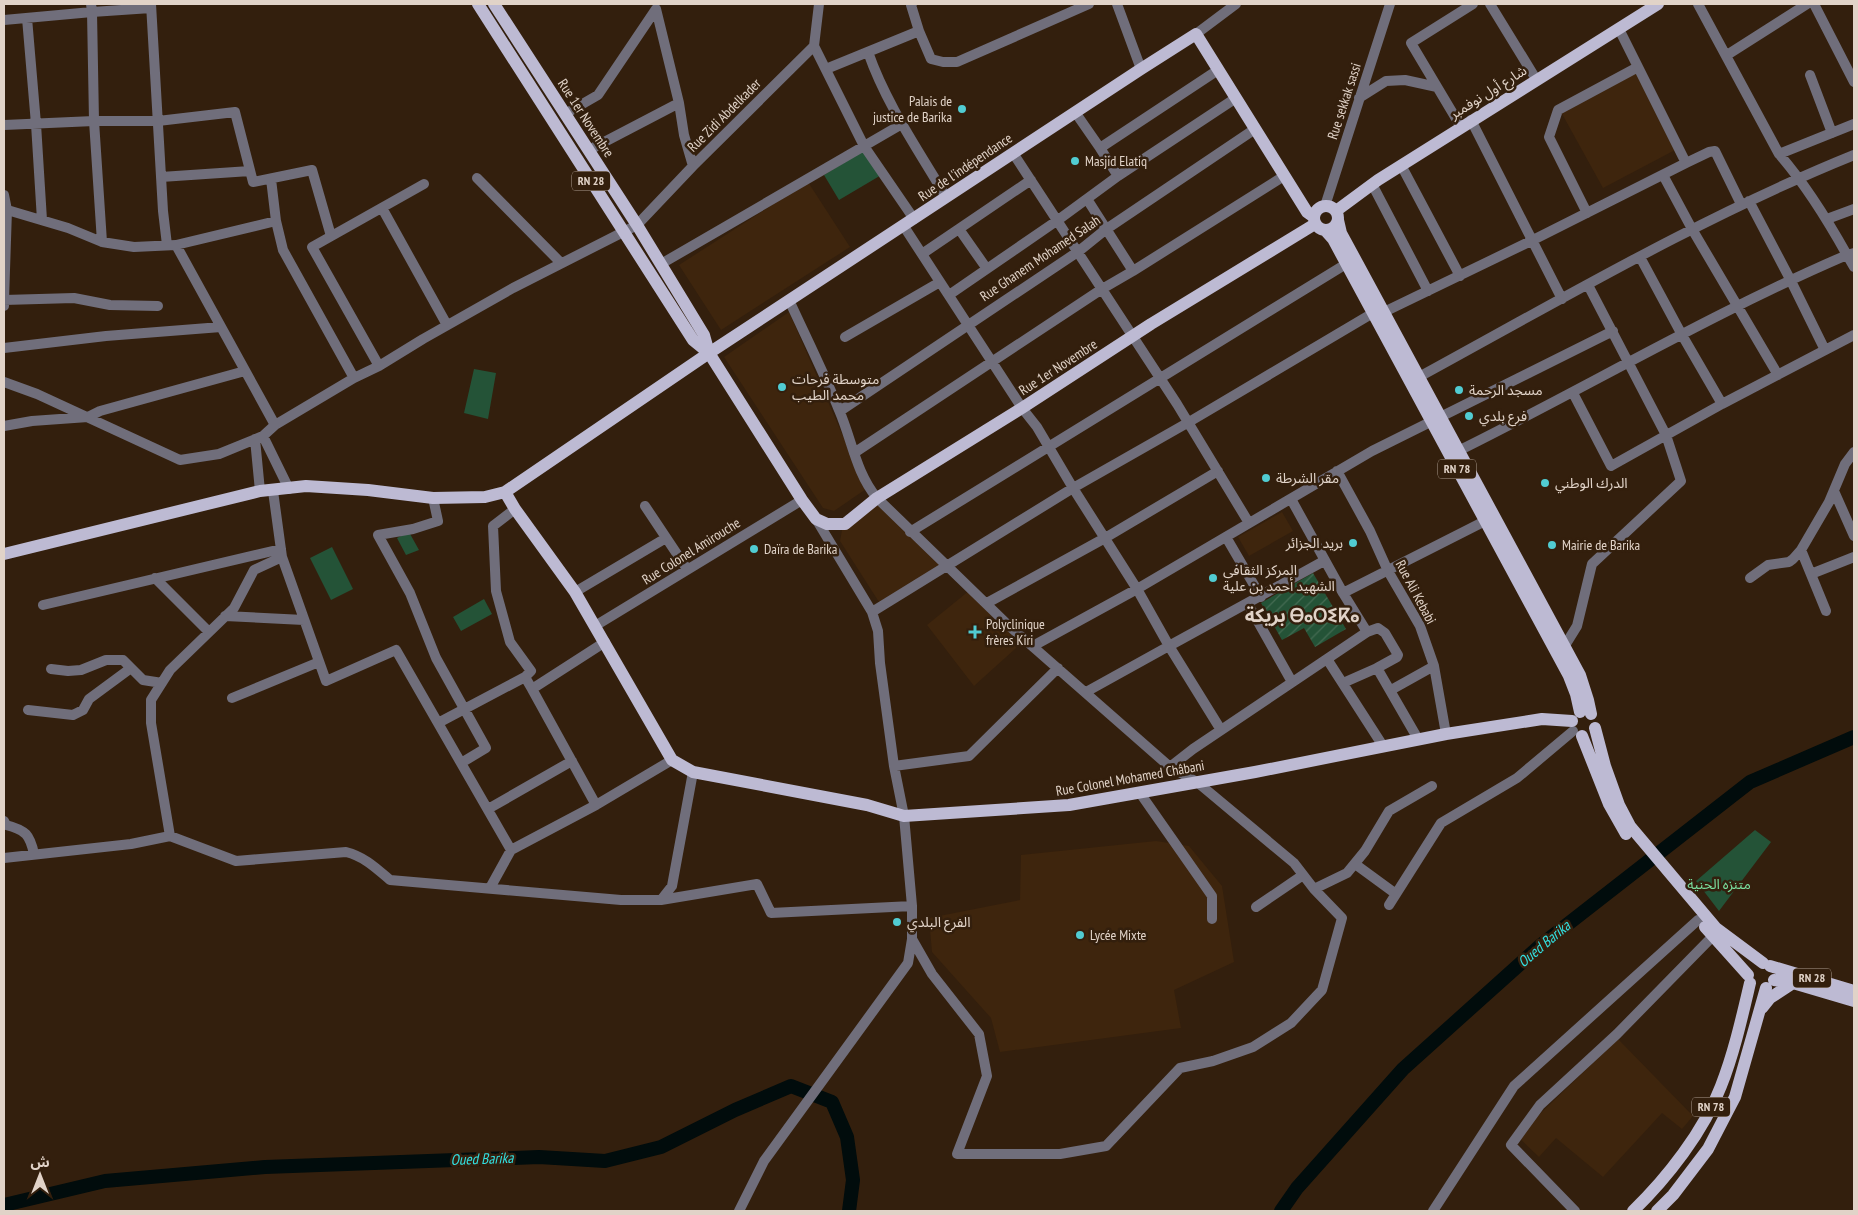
<svg xmlns="http://www.w3.org/2000/svg" width="1858" height="1215" viewBox="0 0 1858 1215" font-family="'PT Sans Narrow','Noto Sans Arabic','Noto Sans Tifinagh',sans-serif">
	<defs>
		<pattern id="garden-furrows" width="10" height="10" patternUnits="userSpaceOnUse" patternTransform="scale(1.25)"><rect width="10" height="10" fill="#245337"/><path d="M-1 1l2-2M0 10L10 0M9 11l2-2" fill="none" stroke="#446b52"/></pattern>
	</defs>
	<rect width="100%" height="100%" fill="#331f0d"/>
	<path fill="#3e250d" d="M1635 72 1677 149 1603 188 1561 112Z
		M808 182 850 247 721 330 679 265Z
		M789 312 866 489 834 511 823 508 724 357Z
		M879 504 942 566 879 602 840 541 842 530Z
		M1282 512 1293 531 1249 556 1238 537Z
		M970 590 1026 639 974 686 927 625Z
		M1156 841 1189 846 1222 886 1234 962 1174 990 1181 1028 1000 1052 991 1018 932 952 929 918 1020 900 1021 855Z
		M1618 1039 1693 1116 1682 1129 1662 1113 1603 1177 1556 1138 1539 1157 1517 1136Z"/>
	<path fill="#245337" d="M868 148 883 174 839 200 824 175Z
		M474 369 496 373 488 419 464 413Z
		M409 532 419 550 406 555 397 538Z
		M332 547 353 589 331 600 310 558Z
		M484 599 492 614 461 631 453 617Z
		M1755 830 1771 842 1719 911 1696 881Z"/>
	<path fill="url(#garden-furrows)" d="M1313 573 1346 629 1315 647 1304 628 1282 640 1261 603Z"/>
	<g fill="none" stroke-linecap="round" stroke-linejoin="round">
		<path stroke="#010c0c" stroke-width="14" d="M4 1205 105 1181 265 1167 539 1157 605 1161 661 1147 735 1110 791 1086 832 1102 847 1137 853 1180 849 1211
			M1281 1211 1297 1188 1403 1069 1541 945 1750 782 1854 737"/>
		<path stroke="#706e7b" stroke-width="10" d="M91 4 92 12 151 8
			M151 4 163 211 167 245
			M912 4 911 5 919 31 931 59 943 62H957L1089 4
			M1117 4 1141 69
			M1490 4 1536 79
			M1698 4 1779 154
			M1814 4 1854 82
			M27 18 36 124 42 220
			M4 20 92 12 94 121 102 242
			M1196 34 1236 4
			M814 46 864 146 914 219
			M868 52C886 104 919 151 946 197
			M1727 55 1807 4
			M826 69 919 31
			M1810 75 1832 133
			M1359 98 1386 81 1405 80 1437 87
			M1075 112 1100 148
			M565 114 598 95 656 9 679 103 684 135 693 166
			M1471 120 1562 299
			M1854 124 1779 154C1806 185 1827 219 1847 255L1854 253
			M4 125 94 121H158L235 112 253 182 312 170 331 236
			M1461 127 1411 43 1473 4
			M589 150 679 103
			M1013 153 1177 404 1249 523
			M1686 163 1709 152 1715 151 1741 204
			M1401 165 1460 276
			M1663 175 1692 229 1778 375
			M1118 176 1100 148 1218 70
			M161 177 250 171
			M477 178 561 263
			M271 179 276 221 283 250 354 378
			M1372 184 1428 291
			M4 195 7 210 4 300
			M1087 199 1133 271
			M1749 201 1790 279 1825 350
			M1325 206 1390 4
			M382 208 447 325
			M4 209 68 228 102 242 134 247 176 245 276 221
			M1587 213 1549 137 1558 110 1638 67
			M1827 219 1854 209
			M903 225 1022 408 1037 427 1073 488 1137 589 1169 646 1324 561
			M959 229 987 269
			M176 245 275 425
			M922 254 1031 180
			M1640 257 1682 335 1722 404
			M661 264 902 124
			M949 295 1058 220 1118 176 1236 98
			M789 300C806 337 824 373 839 410 852 440 856 473 877 498L1007 624 1170 767 1197 782 1294 863 1314 889 1342 918 1322 990 1291 1023 1253 1047 1213 1061 1180 1068 1106 1146 1060 1154H957L987 1076 979 1034 932 974 912 939
			M4 306V300L74 298 110 305 158 306
			M1384 312 1533 240 1686 163 1619 29
			M845 337 940 282
			M4 348 106 336 221 327
			M379 366 312 247 424 184
			M1419 377C1562 299 1703 216 1854 155
			M4 382 37 394 180 460 219 454 263 436 275 425 354 378 379 366 423 339 513 288 637 225 693 166 814 46 819 4
			M1573 393 1611 466 1722 404 1854 335
			M840 411 1079 251 1105 230 1255 129
			M4 426 32 421 88 417 100 411 245 371
			M263 436 289 489
			M255 439 260 491
			M1460 450C1589 386 1714 312 1847 255L1854 267
			M854 453 1102 289 1133 271 1284 176
			M1337 471 1370 531 1388 571 1420 626 1434 666 1446 734
			M273 491 282 557 254 570 234 608 170 670 151 700V723L170 836 236 861 346 852C365 857 376 868 390 880L621 900H661L757 884 771 913 912 906
			M1834 491 1854 536
			M433 498 438 521 413 529 378 535 410 593 436 658 486 748 461 763
			M1291 499 1343 593
			M645 506 687 569
			M515 509 493 526 496 591 510 642 531 671 525 677 532 689
			M910 532 1346 264
			M1226 537 1261 597
			M1801 550 1826 611
			M282 557 326 681 396 650 511 850
			M1811 574 1854 557
			M155 578 209 632
			M1750 578 1768 565 1789 562 1793 559 1801 550 1829 502 1845 464 1854 452
			M575 592 666 538
			M987 603 1105 538 1218 471
			M1248 604 1292 682
			M43 605 281 549
			M872 612 1073 488 1189 422 1373 313
			M225 616 304 620
			M595 626 802 500
			M1367 632 1343 593 1491 518
			M1033 646 1137 589 1372 451 1613 331
			M1564 647 1577 626 1592 564 1681 481 1666 435 1588 285
			M1327 659 1383 746
			M51 669 68 671 81 670 106 660H123L143 680 162 683
			M1343 683 1377 668 1418 739
			M1391 690 1434 666
			M1086 692 1169 646 1221 730
			M232 698 319 662
			M28 710 73 715 83 710 89 699 131 668
			M438 723 525 677
			M894 766 969 756 1058 668
			M1170 767 1193 749 1367 632 1378 628 1385 633 1398 655 1397 657 1377 668
			M1140 793 1212 896V919
			M596 805 532 689 605 642
			M488 809 572 761
			M4 821 6 825C26 830 30 835 34 854
			M4 858 131 844 170 836
			M1355 864 1396 894
			M490 888 511 850 596 805 672 760
			M1314 889 1347 873 1365 851 1389 811 1432 786
			M661 900 672 886 693 772
			M1389 905 1441 823 1517 778 1573 731
			M1256 907 1303 875
			M739 1211 764 1161 908 963 912 939V906L904 816 894 766 880 663 878 631 872 612 816 519
			M1433 1211 1514 1086 1698 920
			M1575 1211 1511 1145 1540 1105 1617 1034 1713 936"/>
		<path stroke="#bdbad3" stroke-width="12" d="M478 4 693 340 709 353 802 500 816 519 827 524H845L877 498 1022 408 1151 324 1315 224
			M494 4 637 225 704 335 709 353
			M1314 218a12 12 0 1 1 24 0a12 12 0 1 1-24 0Z
			M1336 211 1378 180 1658 4
			M1338 220 1341 233 1580 675 1588 700 1591 714
			M1325 230 1333 239 1569 676 1576 694 1580 712
			M505 492 515 509 575 592 672 760 693 772 867 805 904 816 1069 805 1255 772 1446 734 1542 719 1572 721
			M4 554 260 491 306 486 368 490 433 498 485 497 505 492 709 353 1141 69 1196 34 1307 212 1314 217
			M1595 728 1605 766 1619 805 1630 826 1716 928 1763 963
			M1582 736 1609 804 1626 834
			M1705 927 1748 975
			M1770 966 1854 991
			M1774 980 1793 983 1854 1001
			M1762 1008 1770 998 1793 983
			M1633 1211C1667 1178 1704 1131 1721 1086 1734 1053 1742 1017 1750 983
			M1657 1211 1673 1195 1708 1149 1735 1097 1766 988"/>
	</g>
	<g fill="#51ccd2" stroke="#331f0d" stroke-width="2">
		<circle cx="962" cy="109" r="5"/>
		<circle cx="1075" cy="161" r="5"/>
		<circle cx="782" cy="387" r="5"/>
		<circle cx="1459" cy="390" r="5"/>
		<circle cx="1469" cy="416" r="5"/>
		<circle cx="1266" cy="478" r="5"/>
		<circle cx="1545" cy="483" r="5"/>
		<circle cx="1353" cy="543" r="5"/>
		<circle cx="1552" cy="545" r="5"/>
		<circle cx="754" cy="549" r="5"/>
		<circle cx="1213" cy="578" r="5"/>
		<path d="M972.5 624.5h5v5h5v5h-5v5h-5v-5h-5v-5h5z"/>
		<circle cx="897" cy="922" r="5"/>
		<circle cx="1080" cy="935" r="5"/>
	</g>
	<g text-anchor="middle" stroke-width="5" stroke-linejoin="round" paint-order="stroke">
		<g fill="#331f0d" stroke="#ad9d90" stroke-width="1">
			<rect x="572" y="171.5" width="38" height="19" rx="4"/>
			<rect x="1438" y="459.5" width="38" height="19" rx="4"/>
			<rect x="1793" y="968.5" width="38" height="19" rx="4"/>
			<rect x="1692" y="1097.5" width="38" height="19" rx="4"/>
		</g>
		<g font-size="12" font-weight="bold" fill="#e1d3c8">
			<text x="591" y="185">RN 28</text>
			<text x="1457" y="473">RN 78</text>
			<text x="1812" y="982">RN 28</text>
			<text x="1711" y="1111">RN 78</text>
		</g>
		<g font-size="14" fill="#e1d3c8" stroke="#331f0d">
			<text transform="translate(1488 92) rotate(-32)" y="5">شارع أول نوفمبر</text>
			<text transform="translate(1344 101) rotate(-72)" y="5">Rue sekkak sassi</text>
			<text transform="translate(724 115) rotate(-45)" y="5">Rue Zidi Abdelkader</text>
			<text transform="translate(586 118) rotate(57)" y="5">Rue 1er Novembre</text>
			<text transform="translate(965 167) rotate(-34)" y="5">Rue de l'indépendance</text>
			<text transform="translate(1040 258) rotate(-34)" y="5">Rue Ghanem Mohamed Salah</text>
			<text transform="translate(1058 367) rotate(-33)" y="5">Rue 1er Novembre</text>
			<text transform="translate(691 551) rotate(-32)" y="5">Rue Colonel Amirouche</text>
			<text transform="translate(1416 592) rotate(62)" y="5">Rue Ali Kebabi</text>
			<text transform="translate(1130 778) rotate(-10)" y="5">Rue Colonel Mohamed Châbani</text>
		</g>
		<g font-size="14" fill="#e1d3c8" stroke="#331f0d" text-anchor="start">
			<text x="952" y="106" text-anchor="end">Palais de<tspan x="952" dy="16">justice de Barika</tspan></text>
			<text x="1085" y="166">Masjid Elatiq</text>
			<text x="792" y="384">متوسطة فرحات<tspan x="792" dy="16">محمد الطيب</tspan></text>
			<text x="1469" y="395">مسجد الرحمة</text>
			<text x="1479" y="421">فرع بلدي</text>
			<text x="1276" y="483">مقر الشرطة</text>
			<text x="1555" y="488">الدرك الوطني</text>
			<text x="1343" y="548" text-anchor="end">بريد الجزائر</text>
			<text x="1562" y="550">Mairie de Barika</text>
			<text x="764" y="554">Daïra de Barika</text>
			<text x="1223" y="575">المركز الثقافي<tspan x="1223" dy="16">الشهيد أحمد بن علية</tspan></text>
			<text x="986" y="629">Polyclinique<tspan x="986" dy="16">frères Kiri</tspan></text>
			<text x="907" y="927">الفرع البلدي</text>
			<text x="1090" y="940">Lycée Mixte</text>
		</g>
		<g font-size="14" fill="#7adf9f" stroke="#331f0d">
			<text x="1719" y="889">متنزه الحنية</text>
		</g>
		<g font-size="15" font-style="italic" fill="#32e0e1" stroke="#331f0d">
			<text transform="translate(1544 944) rotate(-40)" y="5">Oued Barika</text>
			<text transform="translate(482 1159) rotate(-2)" y="5">Oued Barika</text>
		</g>
		<g font-size="19" font-weight="bold" fill="#e1d3c8" stroke="#331f0d">
			<text x="1302" y="622">بريكة ⴱⴰⵔⵉⴽⴰ</text>
		</g>
	</g>
	<rect width="1858" height="1215" fill="none" stroke="#e1d3c8" stroke-width="10"/>
	<g transform="translate(40 1175)" stroke="#331f0d" stroke-width="4" paint-order="stroke">
	<path d="M0-4L9 19L0 12L-9 19Z" fill="#e1d3c8"/>
	<text y="-8" font-size="14" font-weight="bold" text-anchor="middle" fill="#e1d3c8">ش</text>
	</g>
</svg>
